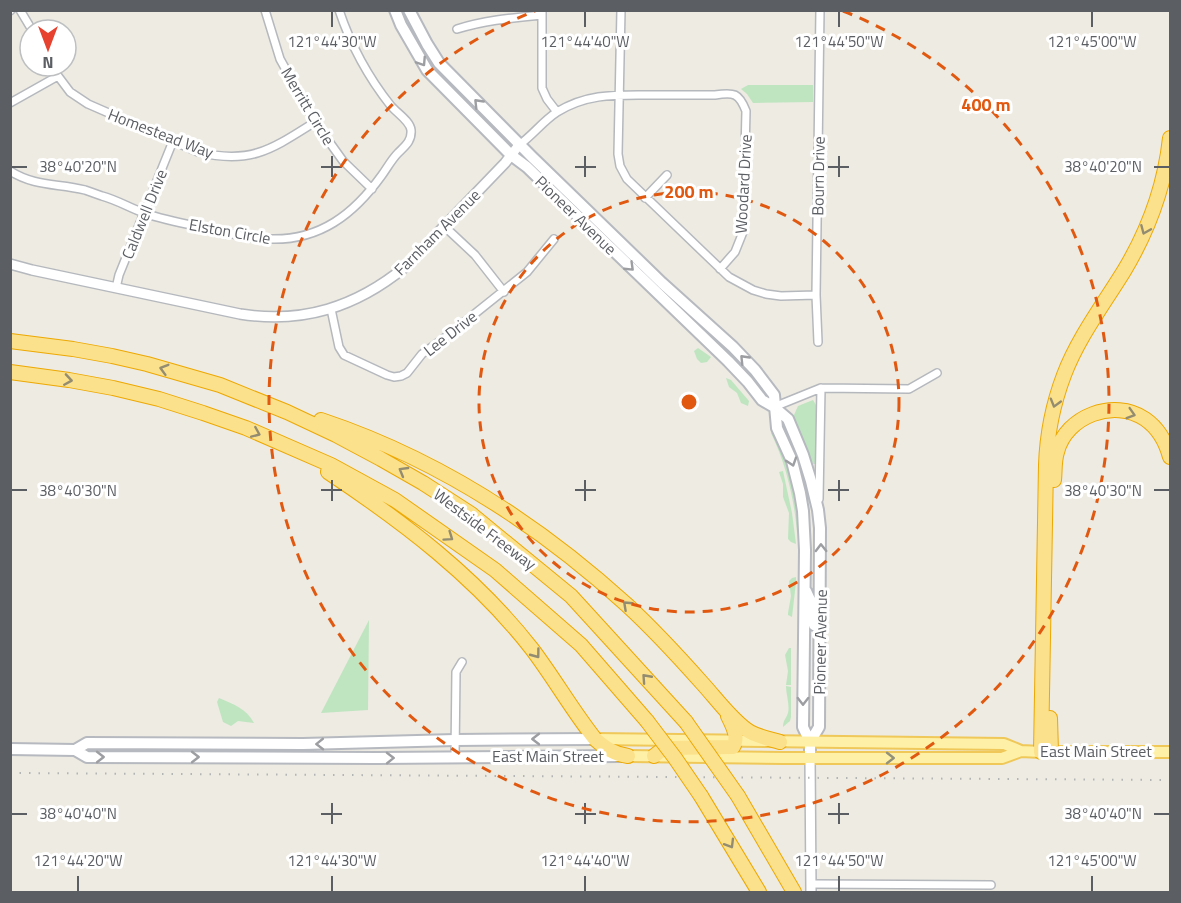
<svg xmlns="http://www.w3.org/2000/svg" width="1181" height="903" viewBox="0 0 1181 903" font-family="'Titillium Web',sans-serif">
	<rect width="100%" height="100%" fill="#edebe2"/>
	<path fill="#bfe5c0" d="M748 85H813V102L753 103 747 94 741 89Z
		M698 348 711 357 707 362 701 363 697 359 694 351Z
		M726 378 731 380 749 401 748 406 741 403 737 393 729 387Z
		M813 400 816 405 818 410 816 464H813L794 419V415L798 406Z
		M773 432C788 463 797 497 798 532H797C794 498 786 464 771 433Z
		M783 471 792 513 796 544 791 542 788 539 789 513 783 497V484L779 472Z
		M796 577V582L792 617 788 615V613L791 596 789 581 792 578Z
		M369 620 368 710 321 713Z
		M789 648H791V685H786L788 671 785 655Z
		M786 686 791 687V717L790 721 783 727C783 720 786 719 788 713 790 705 786 695 786 686Z
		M219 698C233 704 247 709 254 723L238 721 231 726 223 722 217 702Z"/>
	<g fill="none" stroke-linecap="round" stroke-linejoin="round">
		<defs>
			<path id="minor" d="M20 10 32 30
				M265 10 280 59 315 122 343 161 372 189
				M542 10V88L547 99 557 112
				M621 10 618 154 620 166 627 179 729 277 753 290 766 294 781 296 816 295
				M10 11 11 10
				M457 29C486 20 512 18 542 15
				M52 66 58 76 70 92 88 104 198 152C251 165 272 149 315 122
				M10 103 58 76
				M519 145C533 135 543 121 557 112 588 93 616 95 651 95 672 95 694 95 715 95 734 92 739 93 746 111L743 232 735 252 720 269
				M10 171C36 187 57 183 85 190 91 192 96 194 102 196 117 200 130 208 144 213 167 221 192 225 215 230 233 234 251 239 269 239 320 241 354 214 382 175 387 168 392 159 398 153 405 146 412 141 411 130 410 121 397 113 391 106 368 77 351 46 339 10
				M645 198 667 175
				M444 226 475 255 504 292
				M116 288 119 275 173 141
				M331 309 339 347 344 355 387 375 394 377 401 376 407 373 422 354 447 336 527 272 554 239
				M818 342 816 295 820 10
				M774 407 821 388 909 389 937 373
				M819 499 821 388
				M455 756 456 672 462 662
				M811 884 991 885"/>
			<path id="tertiary" d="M10 264 32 270 240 314C303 324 356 307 405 267L505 163 519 145
				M810 758 811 892"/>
			<path id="secondary" d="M395 10 401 25 427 70 511 155 527 167 728 361 748 382 762 400 774 407 788 419 803 455 811 481 818 510 820 528 819 727 810 742
				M409 10 427 44 439 63 532 157 662 283 733 347 755 370 774 395 777 428 792 461 800 493 803 511 805 550 803 727 810 742V758
				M806 591 812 604 814 625 820 628
				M10 749 75 750 87 743 303 744 455 740 595 739
				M75 750 87 757 377 758 619 756"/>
			<path id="primary" d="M595 739 1004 744 1021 751 1041 752H1170
				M628 756 784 758H1002L1021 751"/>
			<path id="motorway" d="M10 341 73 349 112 356 147 364 220 385 287 412 336 435 381 459 423 483 471 514 571 596 686 722
				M10 372 69 380 113 388 159 399 203 413 246 428 331 465 395 500 495 570 581 645 647 721
				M321 420C435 458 538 524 627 605 653 629 678 656 702 683 715 697 734 723 750 732 759 737 770 739 780 742
				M328 472C403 522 476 577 532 649 554 678 572 710 595 739 605 748 614 754 628 756
				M1054 480C1055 471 1054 461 1057 452 1066 416 1114 398 1145 419 1158 428 1166 442 1170 457
				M1050 718 1051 752
				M1041 752 1046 465C1047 434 1053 404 1064 375 1078 338 1103 305 1124 271 1148 231 1165 184 1170 138
				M654 756 663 749 668 748 733 747C739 737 733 726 728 716
				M701 796 759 892
				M738 796 794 892"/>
		</defs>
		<use href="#minor" stroke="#b5b8bd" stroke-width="10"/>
		<use href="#tertiary" stroke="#b5b8bd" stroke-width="12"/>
		<use href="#secondary" stroke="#b6b9bf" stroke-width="14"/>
		<use href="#primary" stroke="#efc859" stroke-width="14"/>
		<use href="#motorway" stroke="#eda803" stroke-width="16"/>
		<use href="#minor" stroke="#fff" stroke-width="7"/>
		<use href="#tertiary" stroke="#fff" stroke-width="9"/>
		<use href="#secondary" stroke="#fff" stroke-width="10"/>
		<use href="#primary" stroke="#fef1a7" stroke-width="10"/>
		<use href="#motorway" stroke="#fbe18b" stroke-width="14"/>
		<path stroke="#b3b4b4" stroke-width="2" stroke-dasharray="1.5 8" stroke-linecap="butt" d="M10 773 1170 780"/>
		<defs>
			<path id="motorway-bridge" d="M647 721 675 758 701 796
				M686 722 738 796"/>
		</defs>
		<use href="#motorway-bridge" stroke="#eda803" stroke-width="16" stroke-linecap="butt"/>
		<use href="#motorway-bridge" stroke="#fbe18b" stroke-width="14"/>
	</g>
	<defs><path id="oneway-chevron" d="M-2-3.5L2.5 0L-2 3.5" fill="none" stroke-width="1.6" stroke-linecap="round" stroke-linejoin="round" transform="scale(1.5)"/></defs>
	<g stroke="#9d9ea1">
		<use href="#oneway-chevron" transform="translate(422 62) rotate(57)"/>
		<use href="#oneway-chevron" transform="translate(478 103) rotate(-134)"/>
		<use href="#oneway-chevron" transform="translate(630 267) rotate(44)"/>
		<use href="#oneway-chevron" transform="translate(744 359) rotate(-134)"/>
		<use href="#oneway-chevron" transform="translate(792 462) rotate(72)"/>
		<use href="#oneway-chevron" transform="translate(821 548) rotate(-91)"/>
		<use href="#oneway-chevron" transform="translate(803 701) rotate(90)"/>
		<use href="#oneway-chevron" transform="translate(536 739) rotate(180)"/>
		<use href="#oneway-chevron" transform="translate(320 744) rotate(179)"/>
		<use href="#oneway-chevron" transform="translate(100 757)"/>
		<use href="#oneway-chevron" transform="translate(195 757)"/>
		<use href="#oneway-chevron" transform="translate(390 758) rotate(-1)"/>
	</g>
	<g stroke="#938c71">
		<use href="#oneway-chevron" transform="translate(1145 230) rotate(113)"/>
		<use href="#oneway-chevron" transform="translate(164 369) rotate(-164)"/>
		<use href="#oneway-chevron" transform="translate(68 380) rotate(9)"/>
		<use href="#oneway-chevron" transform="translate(1055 403) rotate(106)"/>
		<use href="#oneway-chevron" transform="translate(1131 414) rotate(17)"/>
		<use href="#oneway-chevron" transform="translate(256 433) rotate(23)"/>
		<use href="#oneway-chevron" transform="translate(403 471) rotate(-150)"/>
		<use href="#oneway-chevron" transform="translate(449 537) rotate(35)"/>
		<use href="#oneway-chevron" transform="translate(627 605) rotate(-137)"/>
		<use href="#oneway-chevron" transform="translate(536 654) rotate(53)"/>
		<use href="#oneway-chevron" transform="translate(646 678) rotate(-132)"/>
		<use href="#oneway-chevron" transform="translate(730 844) rotate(59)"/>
	</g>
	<use stroke="#94917b" href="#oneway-chevron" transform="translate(890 758)"/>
	<path fill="none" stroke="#5b5e63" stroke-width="2" d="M332 12V27M585 12V27M839 12V27M1092 12V27M332 156V177M585 156V177M839 156V177M12 167H27M321 167H342M575 167H596M828 167H849M1154 167H1169M332 480V501M585 480V501M839 480V501M12 490H27M321 490H342M575 490H596M828 490H849M1154 490H1169M332 803V824M585 803V824M839 803V824M12 814H27M321 814H342M575 814H596M828 814H849M1154 814H1169M78 876V891M332 876V891M585 876V891M839 876V891M1092 876V891"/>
	<g fill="none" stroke="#e15910" stroke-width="3" stroke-dasharray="10 8">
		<circle cx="689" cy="402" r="210"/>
		<path d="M843 11A420 420 0 1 1 535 11"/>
	</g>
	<g text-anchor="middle" stroke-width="6" stroke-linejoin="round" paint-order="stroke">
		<g font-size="16" fill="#5b5e63" stroke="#fff">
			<text transform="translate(308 106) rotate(59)" y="6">Merritt Circle</text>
			<text transform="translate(161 133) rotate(21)" y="6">Homestead Way</text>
			<text transform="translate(818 176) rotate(-89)" y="6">Bourn Drive</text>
			<text transform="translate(743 184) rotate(-87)" y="6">Woodard Drive</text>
			<text transform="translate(144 214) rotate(-68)" y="6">Caldwell Drive</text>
			<text transform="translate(576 215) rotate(44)" y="6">Pioneer Avenue</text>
			<text transform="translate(230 231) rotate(10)" y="6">Elston Circle</text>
			<text transform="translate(437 232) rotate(-45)" y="6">Farnham Avenue</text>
			<text transform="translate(450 333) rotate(-38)" y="6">Lee Drive</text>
			<text transform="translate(485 529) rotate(37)" y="6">Westside Freeway</text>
			<text transform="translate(820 642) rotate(-89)" y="6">Pioneer Avenue</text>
			<text x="1096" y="757">East Main Street</text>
			<text x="548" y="762">East Main Street</text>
		</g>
	</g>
	<g font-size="15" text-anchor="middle" fill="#5b5e63" stroke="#fff" stroke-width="6" stroke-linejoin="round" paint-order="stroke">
		<text x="332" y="47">121°44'30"W</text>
		<text x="585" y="47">121°44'40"W</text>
		<text x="839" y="47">121°44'50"W</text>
		<text x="1092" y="47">121°45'00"W</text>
		<text x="1103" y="172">38°40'20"N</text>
		<text x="78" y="172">38°40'20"N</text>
		<text x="1103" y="496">38°40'30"N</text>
		<text x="78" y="496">38°40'30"N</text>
		<text x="1103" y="819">38°40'40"N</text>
		<text x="78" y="819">38°40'40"N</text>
		<text x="78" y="866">121°44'20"W</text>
		<text x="332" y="866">121°44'30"W</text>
		<text x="585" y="866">121°44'40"W</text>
		<text x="839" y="866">121°44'50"W</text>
		<text x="1092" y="866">121°45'00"W</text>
	</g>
	<circle cx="689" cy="402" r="9" fill="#e15910" stroke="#fff" stroke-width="3"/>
	<g font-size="18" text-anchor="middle" font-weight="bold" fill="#e15910" stroke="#fff" stroke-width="6" stroke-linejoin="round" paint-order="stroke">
		<text x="986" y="111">400 m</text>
		<text x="689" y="198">200 m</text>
	</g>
	<rect width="1181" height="903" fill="none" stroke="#5b5e63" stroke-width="24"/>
	<g transform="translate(48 48) rotate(180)"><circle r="28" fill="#ffffff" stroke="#bdbfc1" stroke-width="1.5"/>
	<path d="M0-4.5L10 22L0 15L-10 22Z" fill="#e7412f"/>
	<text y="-9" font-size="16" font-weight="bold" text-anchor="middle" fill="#5b5e63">N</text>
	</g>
</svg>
